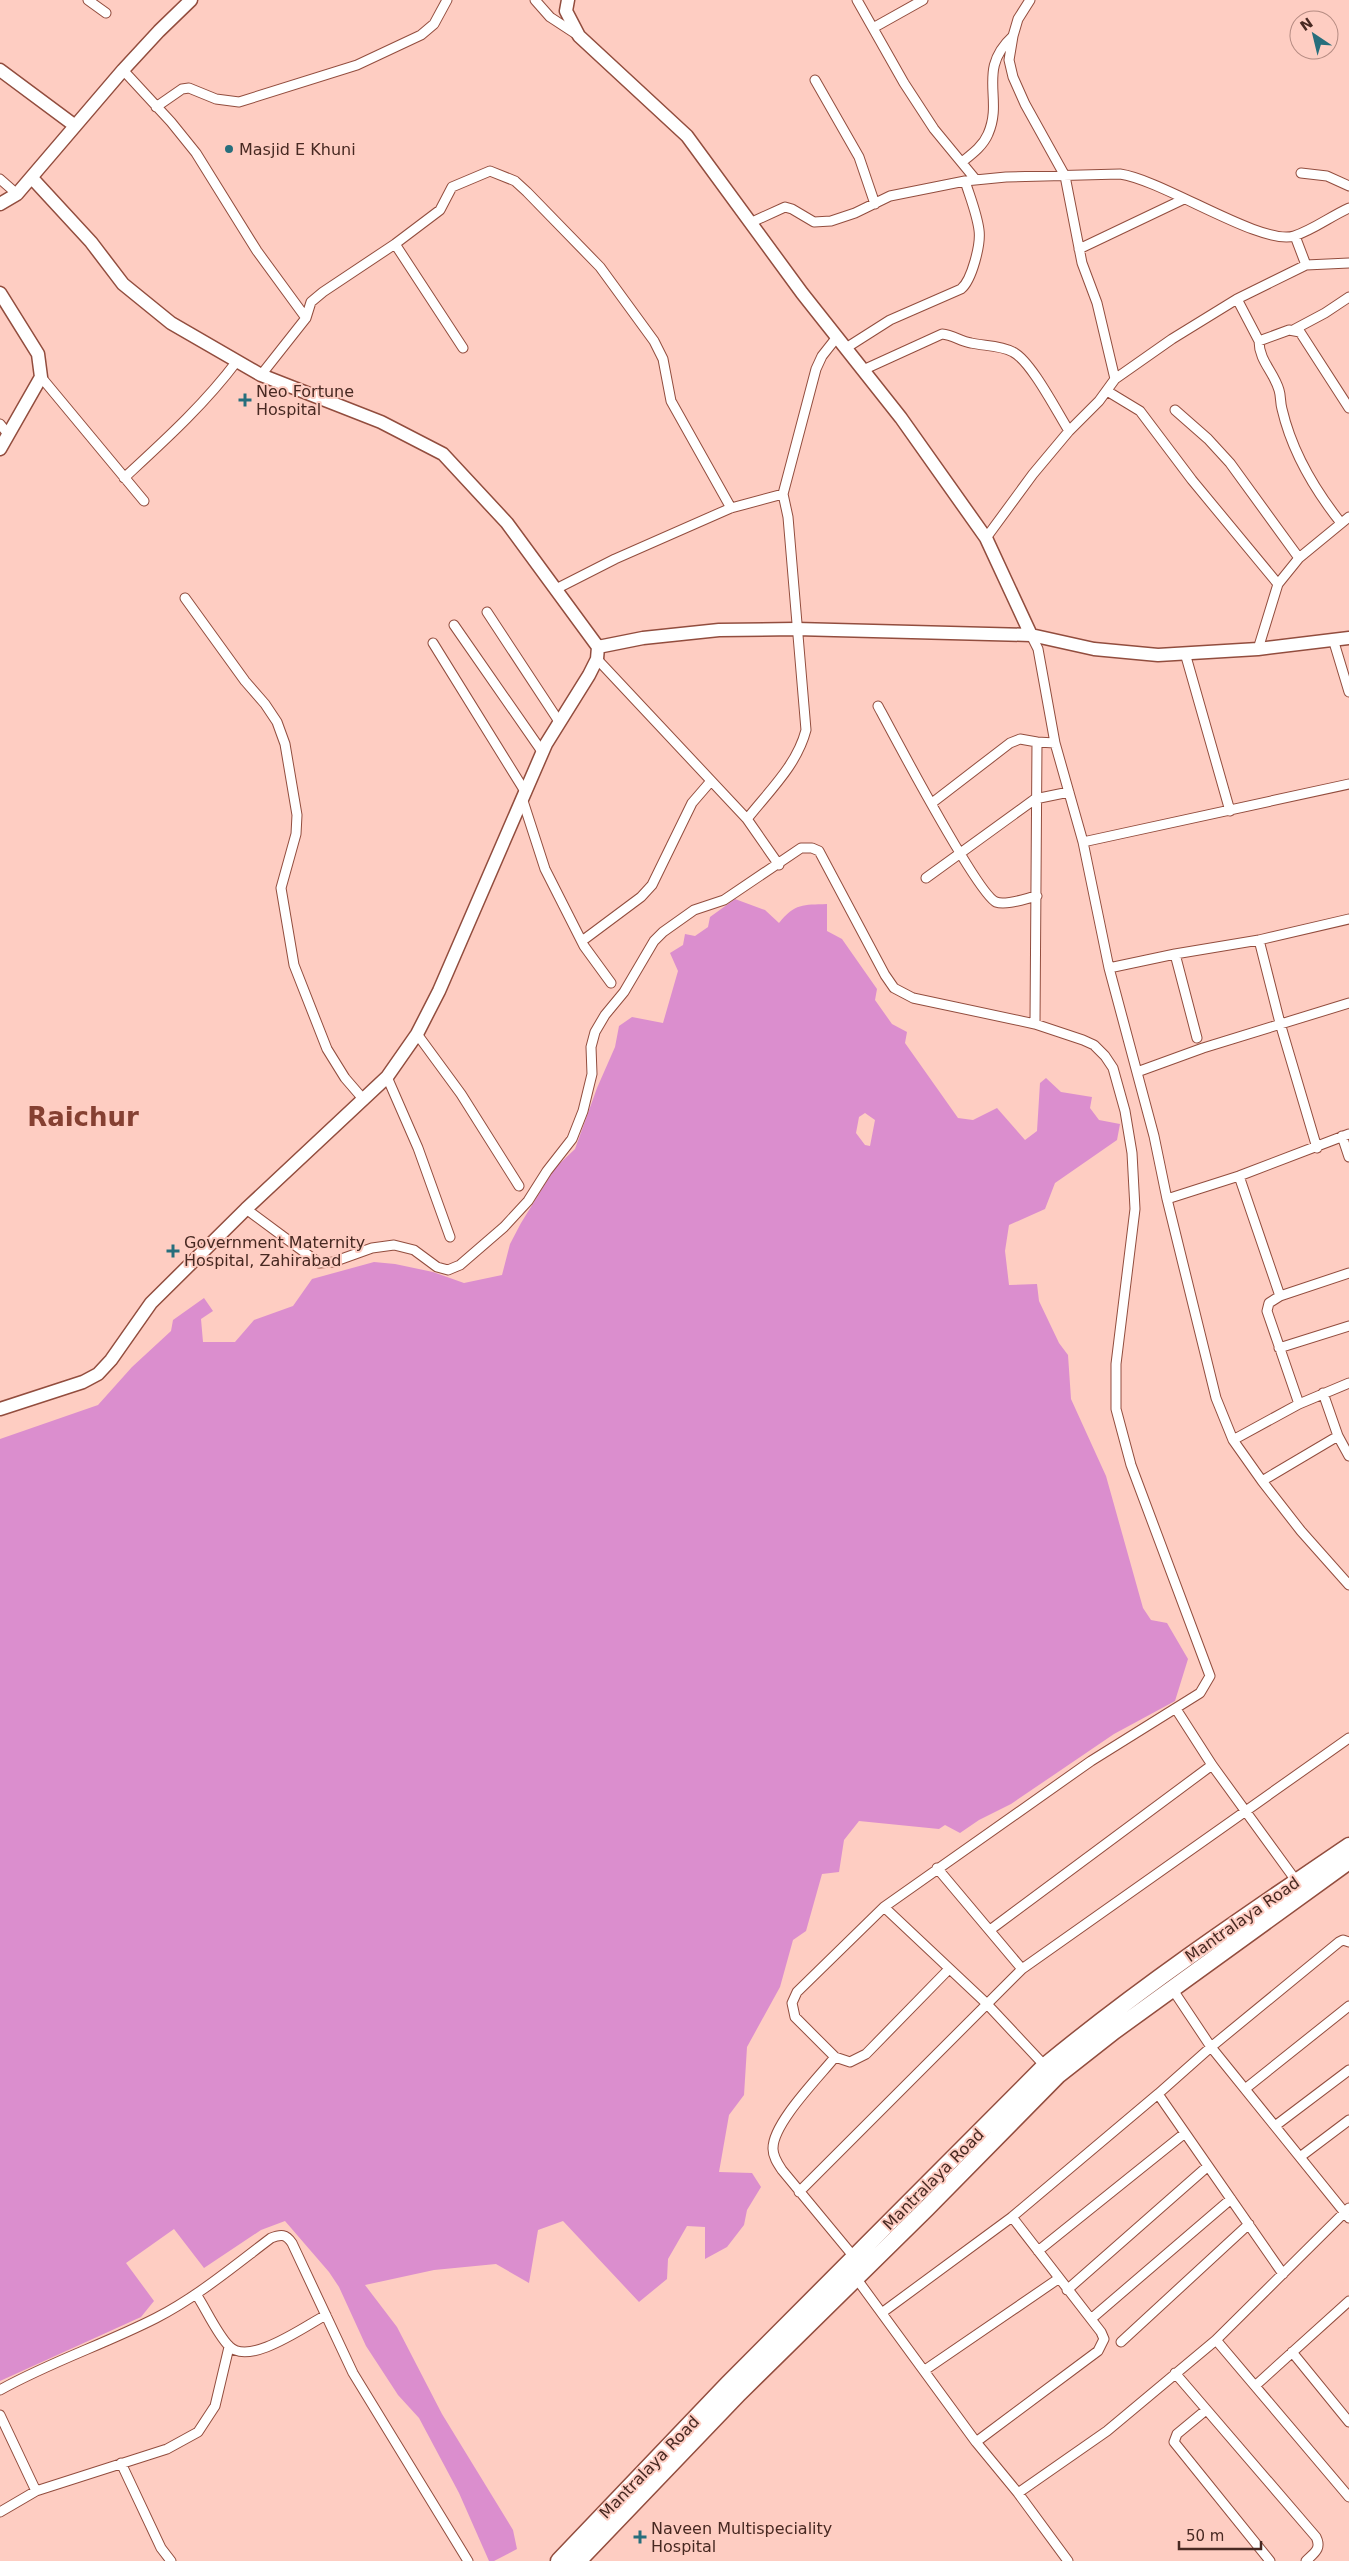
<svg xmlns="http://www.w3.org/2000/svg" width="1349" height="2561" viewBox="0 0 1349 2561" font-family="'DejaVu Sans',sans-serif">
	<rect width="100%" height="100%" fill="#fecdc2"/>
	<path fill="#db8ece" fill-rule="evenodd" d="M735 899 765 910 779 923C795 903 803 905 827 904V931L842 939 877 989 875 1000 892 1024 907 1032 905 1043 958 1118 973 1120 997 1108 1025 1140 1037 1131 1040 1083 1046 1078 1061 1092 1092 1097 1090 1108 1099 1120 1120 1124 1117 1140 1055 1183 1045 1209 1009 1225 1005 1251 1009 1285 1037 1284 1039 1301 1059 1343 1068 1355 1071 1399 1106 1476 1143 1608 1151 1620 1167 1623 1188 1659 1175 1701 1114 1734 1011 1804 979 1820 960 1833 945 1825 939 1829 859 1821 844 1840 839 1872 822 1874 806 1931 793 1940 780 1987 747 2047 744 2095 729 2115 719 2172 752 2173 761 2187 747 2210 744 2225 727 2247 705 2259V2227L687 2226 668 2259 667 2279 639 2302 563 2221 538 2230 529 2283 496 2264 434 2270 365 2285 397 2327 442 2414 513 2530 517 2549 494 2561H489L459 2493 419 2418 398 2395 366 2346 339 2287 329 2272 285 2221 261 2230 204 2268 174 2229 126 2263 154 2301 141 2317 0 2381V1439L98 1405 132 1367 171 1331 173 1320 204 1298 213 1311 201 1319 203 1342H235L254 1320 293 1306 312 1279 374 1262 395 1264 433 1272 464 1283 502 1275 510 1244 521 1223 555 1168 575 1149 597 1088 615 1047 619 1026 632 1017 663 1023 678 971 670 953 683 945 685 934 695 936 708 927 710 917ZM865 1113 875 1120 870 1146 865 1145 856 1133 859 1117Z"/>
	<g fill="none" stroke-linecap="round" stroke-linejoin="round">
		<defs>
			<path id="street" d="M88 0 106 13
				M535 0 550 17 579 36
				M857 0 904 83 934 129 976 180
				M1030 0 1018 19 1013 36 1009 60 1013 77 1025 104 1065 176 1082 263 1097 303 1115 379
				M873 28 923 0
				M123 70 171 122 196 153 257 251 306 318
				M815 80 859 157 875 204
				M156 107 182 89 189 88 216 99 239 102 357 65 421 35 434 24 447 0
				M962 162C972 154 983 146 988 134 1004 98 976 70 1013 36
				M1301 173 1327 176 1349 186
				M0 179 17 194
				M752 222 785 207 792 209 814 222 831 221 855 213 890 196 965 181 1006 177 1120 174C1163 180 1261 246 1294 236 1313 230 1331 216 1349 208
				M1295 236 1306 265
				M395 244 463 348
				M1079 249 1184 199
				M1237 299 1259 341 1289 330 1300 332 1349 408
				M1295 329 1325 313 1349 297
				M1259 341C1259 361 1274 372 1279 390 1281 396 1280 402 1282 409 1292 452 1314 489 1341 523
				M846 348 890 320 961 289C972 280 981 244 979 230 977 214 970 197 965 181
				M863 370 942 334C953 335 960 341 971 343 984 346 1000 345 1013 352 1031 361 1057 412 1069 431
				M261 375 306 318 311 302 323 292 395 244 440 210 452 187 490 171 515 181 527 192 600 267 654 341 663 359 671 401 731 508
				M41 377 144 501
				M1107 391 1140 411 1192 480 1278 584
				M1175 410 1208 439 1230 463 1299 558
				M0 424 8 434
				M124 478C164 441 204 405 237 361
				M986 538 1033 474 1069 431 1099 401 1115 379 1172 339 1237 299 1306 265 1349 263
				M556 589 615 559 731 508 783 494
				M185 598 245 681 265 704 277 722 285 744 297 815 296 834 281 888 294 965 327 1049 345 1078 364 1100
				M487 612 560 723
				M454 625 543 753
				M1031 635 1038 649 1055 743 1083 842 1109 968 1154 1136 1167 1199 1216 1398 1233 1440 1262 1481 1301 1531 1349 1585
				M1333 639 1349 692
				M433 643 526 793
				M1258 649 1278 584 1299 558 1349 517
				M1185 653 1230 811
				M597 659 747 819 779 865
				M878 706C893 734 978 895 996 902 1006 906 1027 898 1037 896
				M523 801 545 869 584 946 611 983
				M932 803 1010 743 1020 739 1037 742
				M747 819C769 791 797 765 806 730L788 517 783 494 816 369 822 356 837 337
				M1083 842 1349 784
				M926 878 1035 799 1069 792
				M582 941 641 897 652 885 692 803 711 781
				M1175 954 1197 1038
				M1109 968 1175 954 1259 940
				M1035 1024 1037 742 1055 743
				M417 1034 461 1094 519 1186
				M1137 1072 1203 1048 1349 1003
				M387 1077 418 1148 450 1237
				M1342 1136 1349 1157
				M1317 1148 1280 1023 1259 940 1349 919
				M1239 1176 1280 1296
				M1167 1199 1239 1176 1349 1134
				M246 1209 319 1263 333 1262 372 1248 394 1245 414 1250 437 1267 448 1270 460 1265 504 1227 528 1201 547 1171 572 1139 583 1111 592 1074 591 1047 595 1032 605 1015 624 992 654 941 663 932 694 910 724 900 801 848H812L819 851 885 975 894 988 913 998 1035 1024 1083 1040 1094 1045 1105 1056 1113 1068 1125 1111 1132 1153 1135 1209 1116 1364V1409L1131 1465 1210 1676 1200 1693 1091 1761 884 1907 797 1992 792 2003 795 2017 835 2057C819 2077 772 2124 773 2149 773 2157 778 2164 782 2170L854 2257
				M1279 1348 1349 1326
				M1323 1393 1338 1436 1349 1456
				M1299 1404 1267 1311 1269 1303 1280 1296 1349 1273
				M1233 1440 1299 1404 1349 1383
				M1262 1481 1338 1436
				M1176 1709 1212 1765 1297 1882
				M937 1868 1022 1969
				M884 1907 986 2003 1045 2066
				M990 1930 1212 1765
				M1173 1990 1211 2047 1349 2218
				M835 2057 850 2062 866 2054 949 1969
				M1245 2089 1349 2006
				M1158 2094 1283 2274
				M1275 2126 1349 2070
				M1300 2157 1349 2120
				M799 2192 1022 1969 1349 1738
				M1038 2251 1185 2133
				M856 2278 976 2442 1018 2493 1107 2431 1216 2340 1349 2208
				M1067 2290 1208 2166
				M196 2294C206 2309 217 2334 229 2346 249 2367 305 2326 326 2315
				M883 2312 1012 2217 1158 2094 1211 2047 1339 1942 1343 1940 1349 1942
				M1091 2319 1231 2199
				M1216 2340 1349 2497
				M1121 2342 1249 2224
				M1292 2352 1349 2422
				M925 2370 1058 2279
				M1175 2373 1316 2537C1322 2549 1314 2553 1306 2561
				M1255 2386 1349 2301
				M0 2390C50 2362 105 2344 156 2318 197 2297 234 2266 271 2238 281 2234 286 2234 292 2243L353 2373 468 2561
				M1206 2410 1177 2434 1174 2442 1270 2561
				M0 2415 36 2491
				M976 2442 1098 2351 1104 2339 1101 2332 1012 2217
				M121 2463 161 2548 171 2561
				M1018 2493 1068 2561
				M0 2512 36 2491 167 2449 198 2432 215 2406 229 2347"/>
			<path id="secondary" d="M568 0 566 11 579 36 687 136 802 293 901 418 986 538 1031 635
				M0 70 74 125
				M32 178 91 242 123 284 171 323 261 375 381 422 443 454 507 523 598 647 643 638 719 630 796 629 1031 635 1094 649 1158 655 1258 649 1349 638
				M0 204 17 194 123 70 159 31 191 0
				M0 293 38 354 41 377 0 449
				M0 1409 83 1382 98 1374 111 1360 151 1303 246 1209 387 1077 417 1034 439 991 546 744 589 675 597 659 598 647"/>
			<path id="highway" d="M559 2561 728 2384 1045 2066C1142 1986 1246 1916 1349 1846
				M578 2561 739 2393 926 2209 1058 2075 1114 2031 1349 1861"/>
		</defs>
		<use href="#street" stroke="#924d3e" stroke-width="11"/>
		<use href="#secondary" stroke="#924d3e" stroke-width="15"/>
		<use href="#highway" stroke="#924d3e" stroke-width="19"/>
		<use href="#street" stroke="#fff" stroke-width="9"/>
		<use href="#secondary" stroke="#fff" stroke-width="12"/>
		<use href="#highway" stroke="#fff" stroke-width="16"/>
	</g>
	<g fill="#276e7c" stroke="#fecdc2" stroke-width="2">
		<circle cx="229" cy="149" r="5"/>
		<path d="M242.5 392.5h5v5h5v5h-5v5h-5v-5h-5v-5h5z"/>
		<path d="M170.5 1243.5h5v5h5v5h-5v5h-5v-5h-5v-5h5z"/>
		<path d="M637.5 2529.5h5v5h5v5h-5v5h-5v-5h-5v-5h5z"/>
	</g>
	<g text-anchor="middle" stroke-width="4" stroke-linejoin="round" paint-order="stroke">
		<g font-size="16" fill="#482922" stroke="#fecdc2" text-anchor="start">
			<text x="239" y="155">Masjid E Khuni</text>
			<text x="256" y="397">Neo Fortune<tspan x="256" dy="18">Hospital</tspan></text>
			<text x="184" y="1248">Government Maternity<tspan x="184" dy="18">Hospital, Zahirabad</tspan></text>
			<text x="651" y="2534">Naveen Multispeciality<tspan x="651" dy="18">Hospital</tspan></text>
		</g>
		<g font-size="16" fill="#482922" stroke="#fecdc2">
			<text transform="translate(1242 1919) rotate(-35)" y="6">Mantralaya Road</text>
			<text transform="translate(933 2179) rotate(-45)" y="6">Mantralaya Road</text>
			<text transform="translate(649 2467) rotate(-46)" y="6">Mantralaya Road</text>
		</g>
		<g font-size="26" font-weight="bold" fill="#854032" stroke="#fecdc2">
			<text x="83" y="1126">Raichur</text>
		</g>
	</g>
	<g transform="translate(1314 35) rotate(325)"><circle r="24" fill="#fecdc2" stroke="#b58b82"/>
	<path d="M0-4L9 19L0 12L-9 19Z" fill="#276e7c"/>
	<text y="-8" font-size="14" font-weight="bold" text-anchor="middle" fill="#482922">N</text>
	</g>
	<path d="M1179 2541v8h82v-8" fill="none" stroke="#482922" stroke-width="2.5"/>
	<text x="1186" y="2541" font-size="15" fill="#482922" stroke="#fecdc2" stroke-width="4" paint-order="stroke">50 m</text>
</svg>
